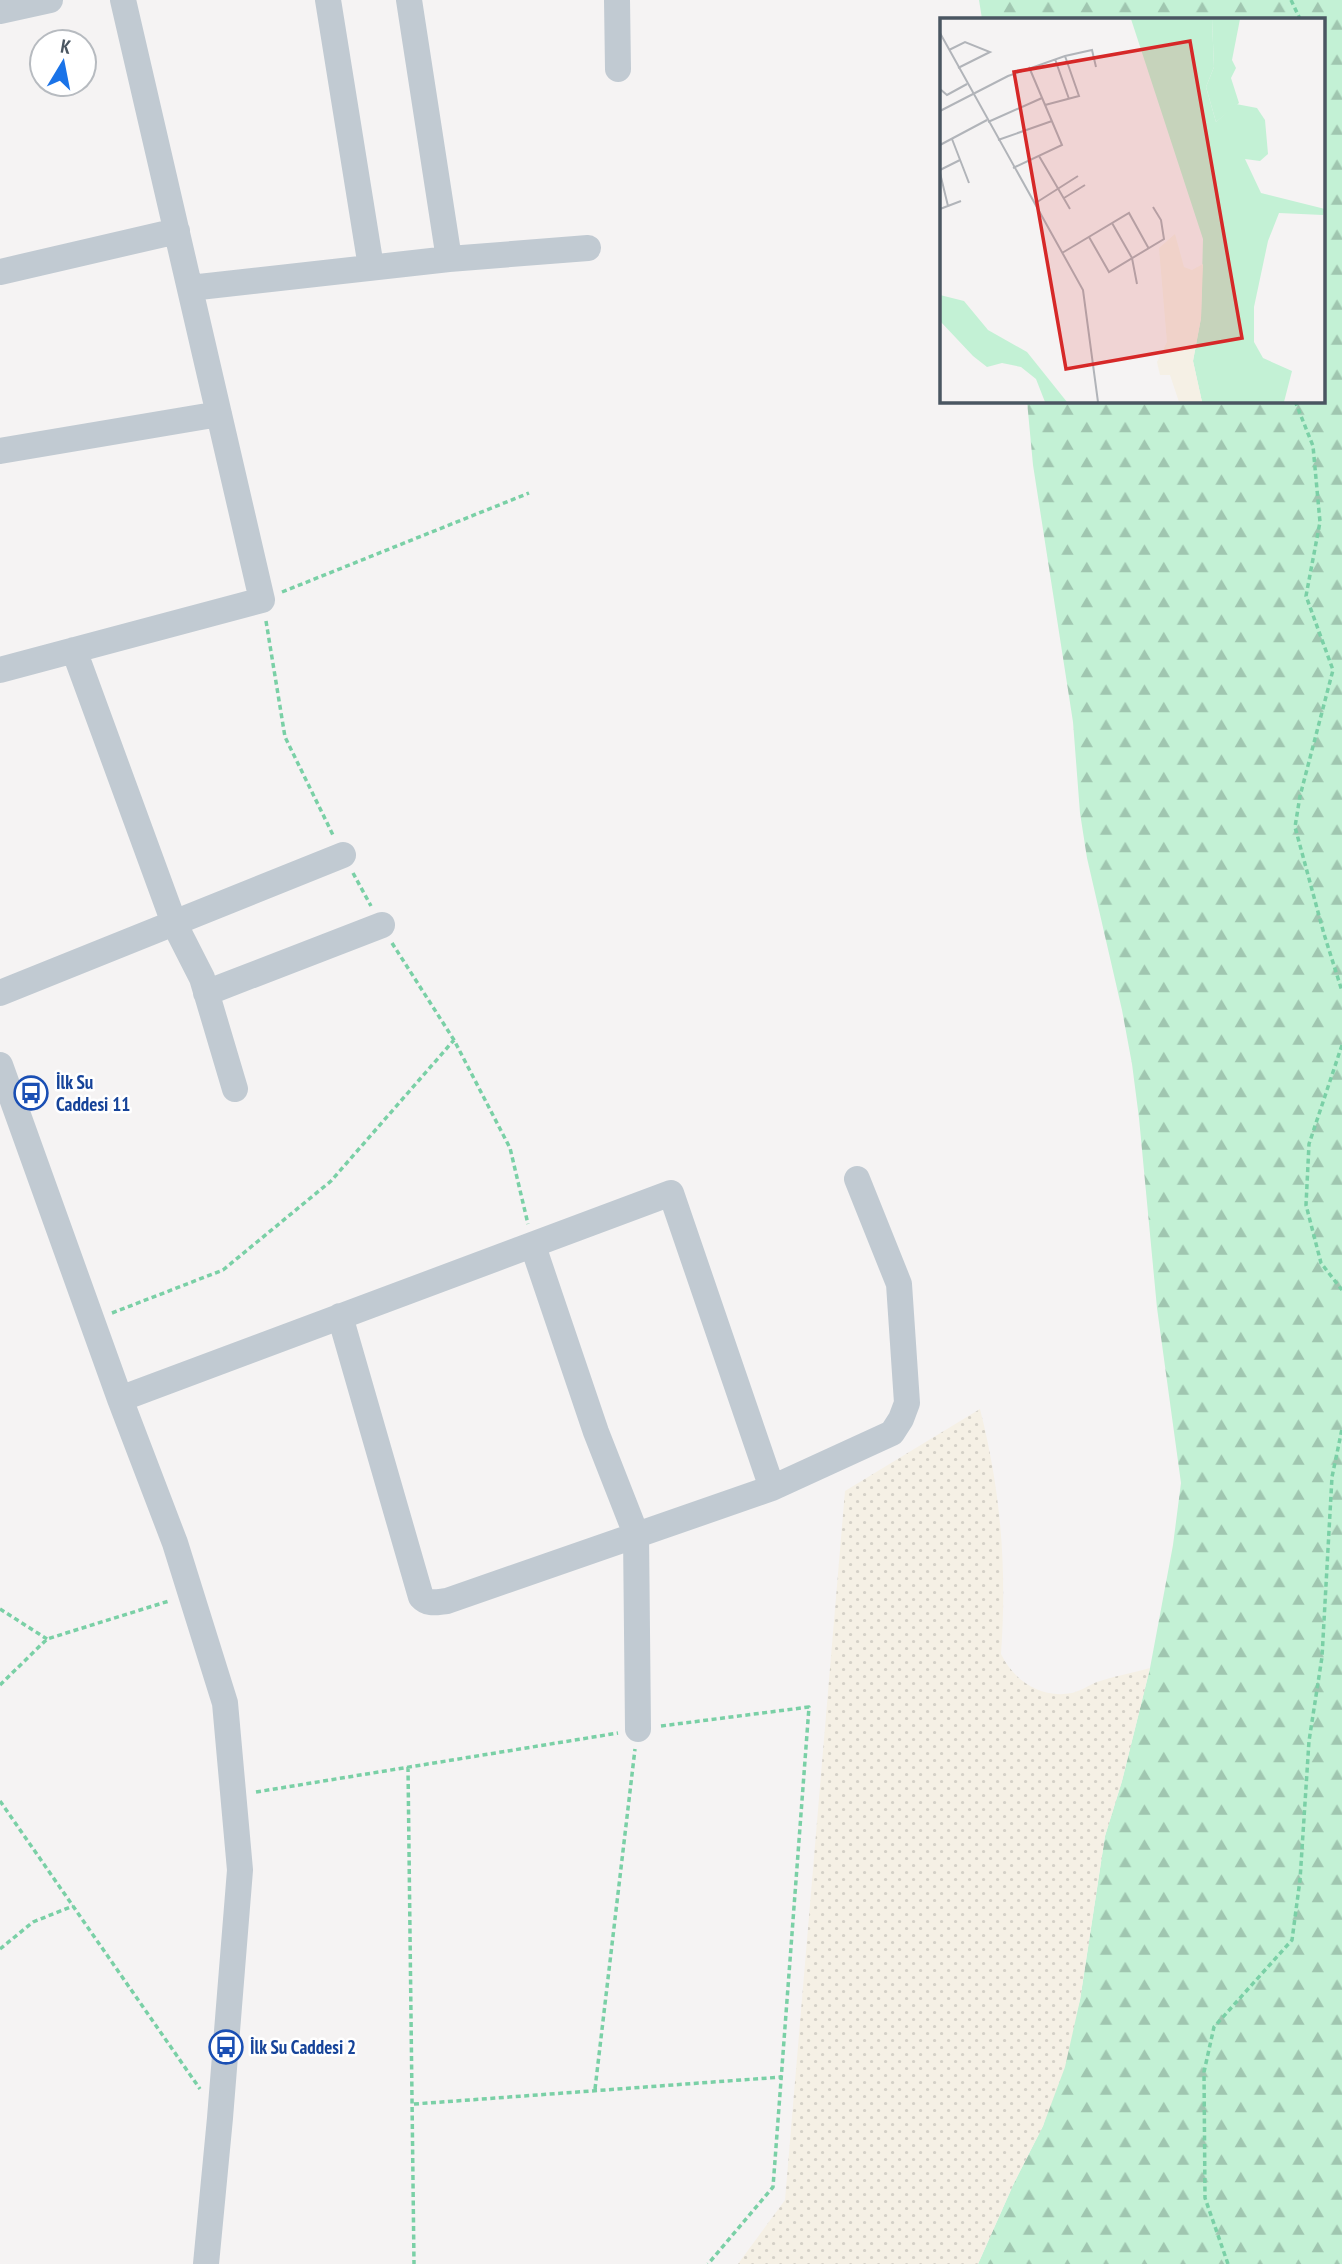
<svg xmlns="http://www.w3.org/2000/svg" width="1342" height="2264" viewBox="0 0 1342 2264" font-family="'PT Sans Narrow',sans-serif">
	<defs>
		<pattern id="forest-firs" width="22" height="20" patternUnits="userSpaceOnUse" patternTransform="scale(1.75)"><rect width="22" height="20" fill="#c3f1d5"/><path d="M5 1l3.5 6h-7zM16 11l3.5 6h-7z" fill="#a0c6b0"/></pattern>
		<pattern id="sand-dots" width="8" height="8" patternUnits="userSpaceOnUse" patternTransform="scale(1.75)"><rect width="8" height="8" fill="#f5f0e5"/><path d="M2 2h.1M6 6h.1" fill="none" stroke="#d4d0c7" stroke-width="1.8" stroke-linecap="round"/></pattern>
	</defs>
	<rect width="100%" height="100%" fill="#f5f3f3"/>
	<path fill="url(#forest-firs)" d="M979 0H1342V2264H978L1014 2183 1043 2126 1080 2000 1105 1836 1122 1781 1150 1668 1173 1545 1181 1483 1157 1308 1139 1118 1132 1064 1122 1010 1087 858 1080 813 1073 722 1033 465 1027 401H1323V19H982Z"/>
	<path fill="url(#sand-dots)" d="M980 1409C1001 1492 1007 1568 1001 1654 1014 1681 1041 1699 1072 1693 1081 1691 1089 1685 1097 1682 1114 1676 1133 1673 1150 1668L1122 1781 1105 1836 1080 2000 1065 2067 1043 2126 1014 2183 978 2264H738L785 2200 845 1491Z"/>
	<g fill="none" stroke-linecap="round" stroke-linejoin="round">
		<path stroke="#7ad0a6" stroke-width="3.5" stroke-dasharray="5 3.5" stroke-linecap="butt" d="M1291 0 1300 19
			M1295 401 1313 446 1320 522 1306 596 1333 670 1300 796 1295 827 1324 934 1342 991
			M282 592 529 493
			M266 621 285 737 333 835
			M353 873 371 906
			M392 943 454 1040 510 1148 528 1224
			M1342 1045 1309 1144 1306 1205 1321 1263 1342 1290
			M112 1313 223 1270 331 1181 454 1040
			M0 1609 47 1639
			M0 1685 47 1639 169 1601
			M661 1726 809 1707 773 2187 708 2264
			M408 1767 414 2264
			M256 1792 618 1733
			M0 1801 200 2089
			M0 1949 33 1922 73 1906
			M595 2089 635 1749
			M414 2104 782 2077
			M1228 2264 1205 2198 1204 2072 1214 2027 1292 1940 1300 1880 1309 1741 1322 1657 1332 1477 1342 1429"/>
		<path stroke="#c1cad2" stroke-width="26" d="M328 0 371 267
			M617 0 618 69
			M0 11 50 0
			M449 259 588 248
			M0 272 177 231
			M190 288 449 259 409 0
			M0 451 219 414
			M74 650 174 923 202 978 235 1089
			M0 670 262 600 123 0
			M0 993 343 855
			M206 993 382 925
			M0 1065 120 1399 175 1543 225 1703 240 1870 220 2118 206 2264
			M533 1246 596 1432 636 1534 638 1729
			M340 1316 421 1597C428 1605 437 1602 447 1601L772 1488 892 1433 901 1419 907 1403 899 1284 857 1179
			M120 1399 671 1193 772 1488"/>
	</g>
	<defs>
		<symbol id="bus-ring" viewBox="-11 -11 22 22"><circle r="9.5" fill="#fff" stroke="#1a4fb4" stroke-width="1.5"/><path d="M-5-6H5V4H4V6H2V4H-2V6H-4V4H-5ZM-3.5-4V0h7V-4ZM-3.5 1.2v1.5H-2V1.2ZM2 1.2v1.5H3.5V1.2Z" fill="#1a4fb4"/></symbol>
	</defs>
	<g fill-rule="evenodd">
		<use href="#bus-ring" x="12" y="1074" width="38" height="38"/>
		<use href="#bus-ring" x="207" y="2028" width="38" height="38"/>
	</g>
	<g text-anchor="middle" stroke-width="5" stroke-linejoin="round" paint-order="stroke">
		<g font-size="19" font-weight="bold" fill="#164399" stroke="#fff" text-anchor="start">
			<text x="56" y="1089">İlk Su<tspan x="56" dy="22">Caddesi 11</tspan></text>
			<text x="250" y="2054">İlk Su Caddesi 2</text>
		</g>
	</g>
	<g transform="translate(940 18)">
		<rect width="385" height="385" fill="#f5f3f3"/>
		<path d="M272 1H300L292 42 296 50 291 60 299 85 276 104 266 69 274 49ZM0 277 24 283 48 312 87 334 127 384H105L96 361 81 349 62 345 47 349 33 338 0 303Z" fill="#c3f1d5"/>
		<path d="M191 1H272L274 49 266 69 276 104 296 86 317 90 325 102 328 136 320 143 305 141 321 175 385 191 383 197 339 195 328 223 314 289V324L323 340 352 353 344 384H262L253 343 261 300 263 221Z" fill="#c3f1d5"/>
		<path d="M235 216 244 249 252 252 263 246 261 300 253 343 262 384H239L230 357H220L217 344 227 324 219 230Z" fill="#f5f0e5"/>
		<path fill="none" stroke="#b1b4b9" stroke-width="2" d="M0 15 143 272 158 384M9 32 25 24 50 34 18 50M115 41 129 81M0 71 7 77 27 66M105 87 139 78 125 38M0 93 68 58 125 38 152 32 156 49M48 104 102 80M12 121 29 165M58 122 112 103M0 127 47 102M99 138 130 191M73 150 122 127 89 49M0 152 20 142M0 155 8 188M124 180 145 167M94 186 138 158M0 191 21 183M172 205 192 240 197 266M149 219 169 254 224 221 221 202 213 189M122 235 189 195 209 231"/>
		<path fill="#d62828" fill-opacity="0.15" stroke="#d62828" stroke-width="3.5" d="M250 23 302 320 126 351 74 54Z"/>
		<rect width="385" height="385" fill="none" stroke="#4a5661" stroke-width="3.5"/>
	</g>
	<g transform="translate(63 63) rotate(10)"><circle r="33" fill="#ffffff" stroke="#b7bbc0" stroke-width="2"/>
	<path d="M0-5L12 26L0 18L-12 26Z" fill="#1a73e8"/>
	<text y="-10" font-size="19" font-weight="bold" text-anchor="middle" fill="#4a5661">K</text>
	</g>
</svg>
